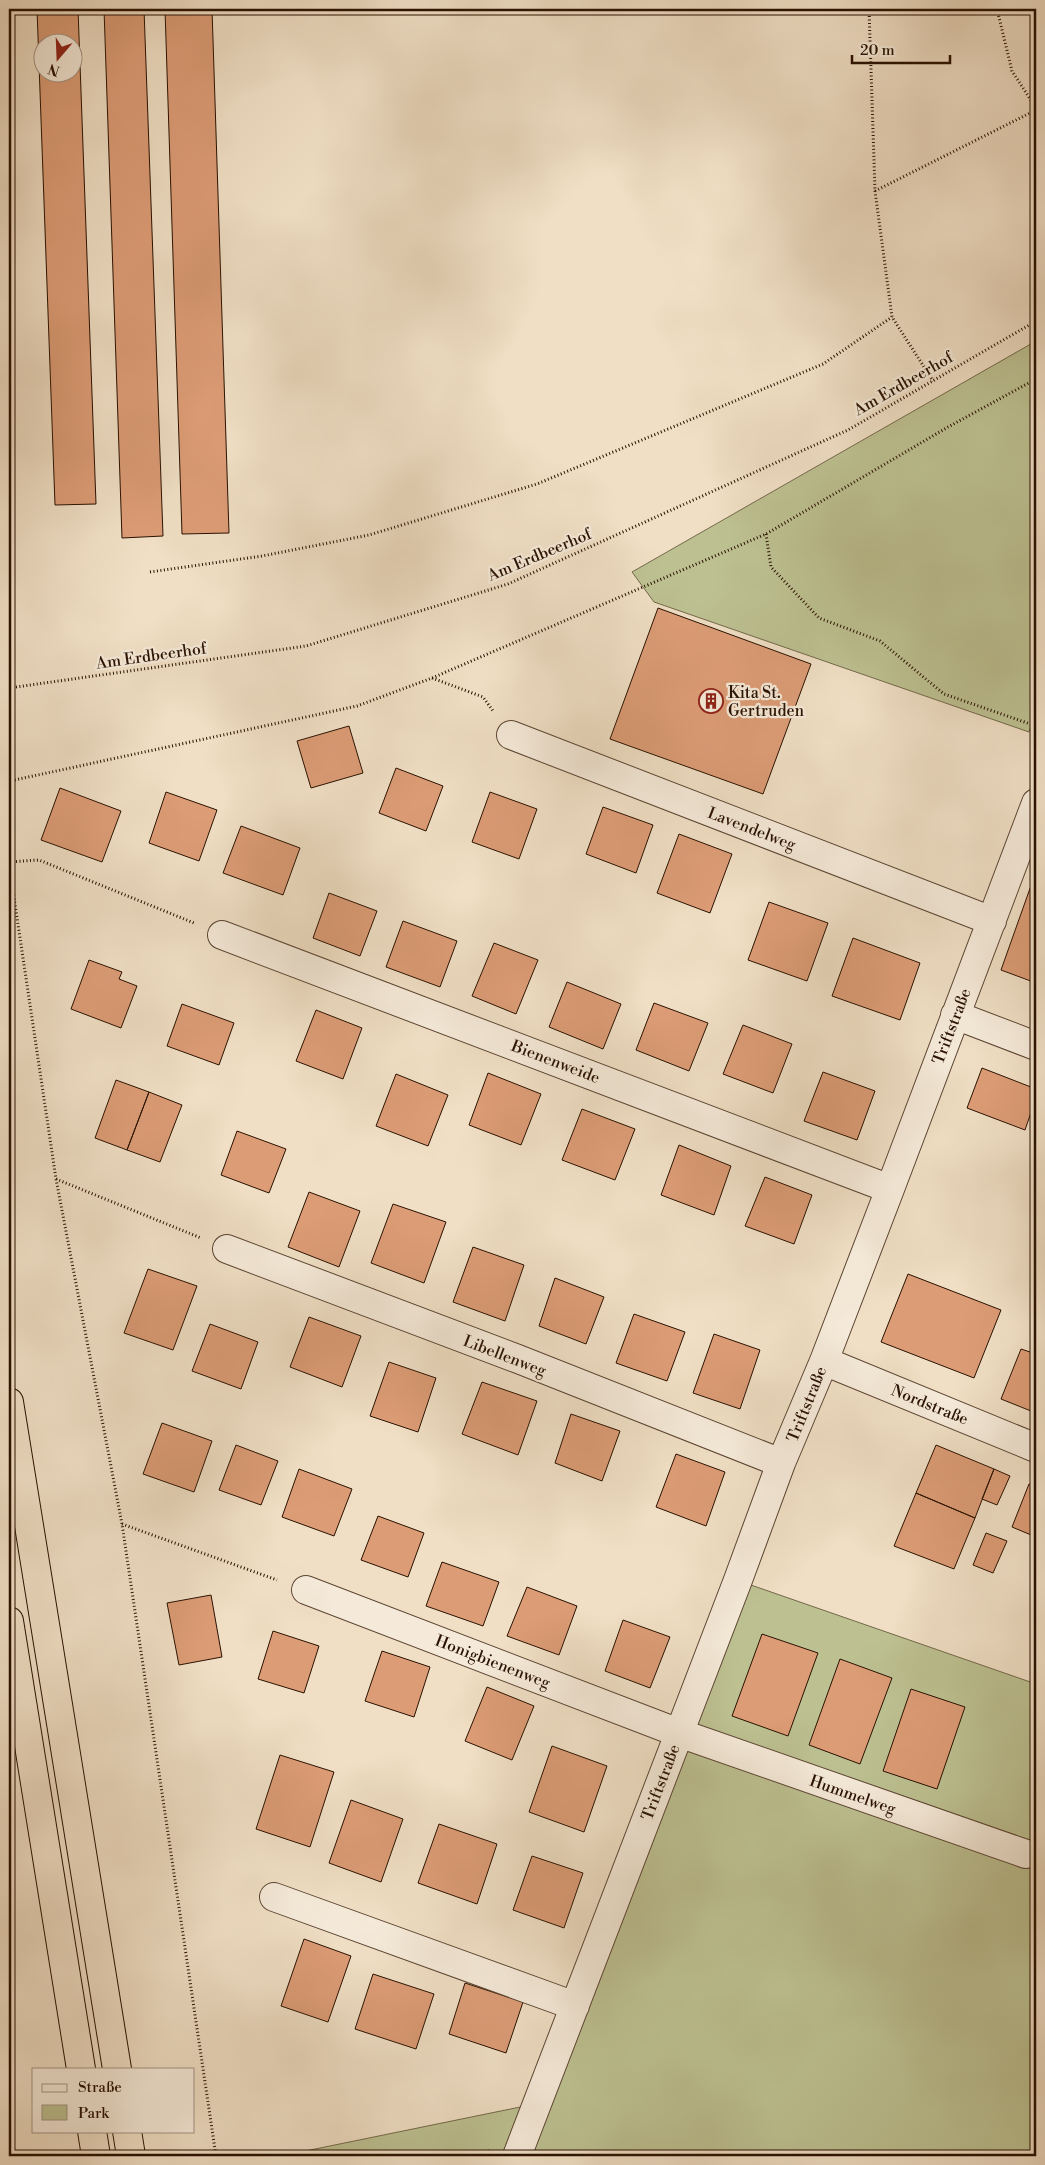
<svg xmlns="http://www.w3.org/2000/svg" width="1045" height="2165" viewBox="0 0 1045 2165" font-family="'Libre Bodoni',serif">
	<rect width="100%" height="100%" fill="#f0dfc5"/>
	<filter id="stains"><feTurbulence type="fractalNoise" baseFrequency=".004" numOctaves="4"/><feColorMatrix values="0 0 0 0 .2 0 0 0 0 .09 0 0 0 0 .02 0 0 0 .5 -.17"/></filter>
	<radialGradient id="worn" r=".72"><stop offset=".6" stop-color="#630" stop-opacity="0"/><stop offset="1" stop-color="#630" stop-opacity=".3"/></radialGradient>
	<path fill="#bdc192" stroke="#73694a" d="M1036 341V712L1029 732 654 602 632 572Z
		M748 1584 1036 1684V2156H521Z
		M530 2105 509 2156H281Z"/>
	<path fill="#dc9c76" stroke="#291101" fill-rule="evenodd" d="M37 9H78L96 504 55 505ZM42 42H72V72H42Z
		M104 9H144L163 536 122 538Z
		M165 9H212L229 533 182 534Z
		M658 608 811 664 763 794 610 739Z
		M349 726 363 773 311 788 297 741Z
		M396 768 443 786 426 831 379 813Z
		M60 788 121 811 102 862 41 840Z
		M166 792 217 810 199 861 149 843Z
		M490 792 537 809 519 859 472 842Z
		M603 807 653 825 636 873 586 854Z
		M241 826 300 848 283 895 223 873Z
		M679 834 732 854 710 913 657 893Z
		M1033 880 1036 881V983L1001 970Z
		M329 893 377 911 360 956 313 938Z
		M769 902 828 923 807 981 748 960Z
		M403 921 457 941 440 987 386 967Z
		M853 938 920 963 900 1020 832 996Z
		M494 943 538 960 516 1014 472 996Z
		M89 960 122 972 119 979 137 986 121 1028 71 1009Z
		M567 982 621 1004 603 1049 549 1027Z
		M654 1003 708 1023 689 1071 636 1050Z
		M182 1004 234 1023 219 1065 167 1046Z
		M316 1010 362 1028 343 1079 296 1061Z
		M743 1025 792 1044 773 1093 723 1074Z
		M982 1068 1036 1089V1098L1025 1130 967 1108Z
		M823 1072 875 1091 857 1140 804 1121Z
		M488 1073 541 1094 521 1145 469 1125Z
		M396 1074 448 1095 428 1146 376 1126Z
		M116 1080 149 1092 127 1150 95 1138Z
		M149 1092 182 1105 160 1162 127 1150Z
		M582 1109 635 1129 615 1180 562 1160Z
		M237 1131 286 1149 269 1193 221 1175Z
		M679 1145 731 1166 714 1215 661 1195Z
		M765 1177 812 1195 794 1244 745 1226Z
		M309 1192 360 1211 339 1267 288 1247Z
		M393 1204 446 1222 424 1283 371 1263Z
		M473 1247 524 1265 505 1321 453 1302Z
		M148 1269 197 1286 173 1350 124 1333Z
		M908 1274 1001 1310 974 1378 881 1342Z
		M555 1278 604 1297 586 1344 539 1326Z
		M634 1314 685 1332 667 1381 616 1363Z
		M309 1317 361 1336 342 1387 290 1367Z
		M210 1324 258 1342 241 1389 192 1371Z
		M714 1334 760 1350 740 1409 693 1393Z
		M1021 1349 1036 1354V1413L1001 1399Z
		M389 1362 436 1378 418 1432 370 1416Z
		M482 1382 537 1401 518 1455 462 1434Z
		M571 1414 620 1431 602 1481 555 1463Z
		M162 1423 212 1441 194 1492 143 1474Z
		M236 1445 278 1461 261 1505 219 1490Z
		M936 1445 994 1469 975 1518 916 1493Z
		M676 1454 725 1472 706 1526 656 1507Z
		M299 1469 352 1489 334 1536 282 1517Z
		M994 1469 1010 1476 997 1505 982 1499Z
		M1029 1484 1036 1486V1537L1012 1527Z
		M916 1493 975 1518 954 1569 894 1546Z
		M378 1516 424 1533 408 1577 361 1560Z
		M986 1533 1007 1541 993 1573 973 1565Z
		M442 1562 499 1582 483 1626 426 1606Z
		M527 1587 577 1606 559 1655 507 1636Z
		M211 1595 222 1657 179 1665 167 1603Z
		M623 1620 670 1637 650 1688 605 1671Z
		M273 1631 319 1646 304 1693 258 1679Z
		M762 1634 818 1653 788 1736 732 1716Z
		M382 1651 430 1667 414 1717 365 1701Z
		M840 1659 892 1678 860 1764 809 1745Z
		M487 1687 534 1706 512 1760 465 1741Z
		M911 1689 965 1707 937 1789 883 1771Z
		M552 1746 607 1766 584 1832 529 1812Z
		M280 1755 334 1772 310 1847 256 1829Z
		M351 1800 403 1819 381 1882 329 1863Z
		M439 1824 497 1844 477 1904 418 1883Z
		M532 1856 583 1873 564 1928 513 1910Z
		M304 1939 351 1956 328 2022 281 2006Z
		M373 1974 434 1994 416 2049 355 2029Z
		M465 1983 523 2002 506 2053 449 2034Z"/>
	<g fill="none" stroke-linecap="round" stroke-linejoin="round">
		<defs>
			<path id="minor" d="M511 735 992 921
				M222 935 890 1189
				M955 1015 1036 1046
				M227 1249 518 1359 781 1463
				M824 1361 1036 1448
				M306 1590 679 1733 1026 1854
				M274 1897 575 2006
				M517 2156 738 1580 781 1463 824 1361 890 1189 1036 803"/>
			<path id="highway" d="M9 1402 117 2069
				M9 1621 81 2069
				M92 2131 96 2156
				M127 2131 131 2156"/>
		</defs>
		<use href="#minor" stroke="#5b4432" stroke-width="30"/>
		<use href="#highway" stroke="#291101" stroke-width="30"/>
		<path stroke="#291101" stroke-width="3" stroke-dasharray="1 2.5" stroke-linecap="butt" d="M869 9 875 191 892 317 933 381
			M997 9 1012 71 1036 108
			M875 191 1036 110
			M766 534 771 567 819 618 880 641 944 694 1036 726
			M150 572 262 556 369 535 537 484 823 364 892 317
			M432 678 483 697 493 711
			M9 688 306 646 508 584 848 430 1036 321
			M9 783 10 781 357 706 432 678 766 534 948 427 1036 379
			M9 862 39 860 194 923
			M9 864 56 1179 122 1524 216 2156
			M56 1179 201 1238
			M122 1524 277 1580
			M464 2156 489 2151"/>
		<use href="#minor" stroke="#f5ead9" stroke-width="28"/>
		<use href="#highway" stroke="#f0dfc5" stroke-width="28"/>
	</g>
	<defs>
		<symbol id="building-ring" viewBox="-11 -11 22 22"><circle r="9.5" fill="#f5ead9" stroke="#8f2418" stroke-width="1.5"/><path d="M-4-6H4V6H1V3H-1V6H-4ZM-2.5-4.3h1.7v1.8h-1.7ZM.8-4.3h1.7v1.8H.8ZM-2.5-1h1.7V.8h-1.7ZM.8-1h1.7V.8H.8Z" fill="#8f2418"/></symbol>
	</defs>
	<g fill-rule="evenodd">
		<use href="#building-ring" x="697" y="687" width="28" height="28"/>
	</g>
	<g text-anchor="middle" stroke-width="4.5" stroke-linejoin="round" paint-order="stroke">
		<g font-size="16" fill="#291101" stroke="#f5ead9">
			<text transform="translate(903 383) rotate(-30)" y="6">Am Erdbeerhof</text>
			<text transform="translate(539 554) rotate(-23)" y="6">Am Erdbeerhof</text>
			<text transform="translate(151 655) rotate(-8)" y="6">Am Erdbeerhof</text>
			<text transform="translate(752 828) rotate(21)" y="6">Lavendelweg</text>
			<text transform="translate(951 1026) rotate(-69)" y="6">Triftstraße</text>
			<text transform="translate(556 1061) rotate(21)" y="6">Bienenweide</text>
			<text transform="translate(505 1355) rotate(21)" y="6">Libellenweg</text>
			<text transform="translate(806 1404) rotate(-68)" y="6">Triftstraße</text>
			<text transform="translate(930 1404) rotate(22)" y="6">Nordstraße</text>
			<text transform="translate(493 1661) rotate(21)" y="6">Honigbienenweg</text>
			<text transform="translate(660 1782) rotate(-69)" y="6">Triftstraße</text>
			<text transform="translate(853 1794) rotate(19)" y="6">Hummelweg</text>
		</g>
		<g font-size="16" fill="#291101" stroke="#f5ead9" text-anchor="start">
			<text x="728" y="698">Kita St.<tspan x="728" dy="18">Gertruden</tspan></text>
		</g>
	</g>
	<rect width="1045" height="2165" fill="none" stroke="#f0dfc5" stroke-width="30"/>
	<rect x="10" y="10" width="1025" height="2145" fill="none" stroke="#291101" stroke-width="2.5"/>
	<rect x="15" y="15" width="1015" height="2135" fill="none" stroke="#291101"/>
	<rect x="32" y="2068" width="162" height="65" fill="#f5ead9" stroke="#a39383"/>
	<rect x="42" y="2084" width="25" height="8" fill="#f5ead9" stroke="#a39383"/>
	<text x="78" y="2092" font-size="15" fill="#291101">Straße</text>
	<rect x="42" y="2105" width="25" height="15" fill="#bdc192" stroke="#a39383"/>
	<text x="78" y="2118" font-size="15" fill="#291101">Park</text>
	<g transform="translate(58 58) rotate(199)"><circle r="24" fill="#f5ead9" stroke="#a39383"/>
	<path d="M0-4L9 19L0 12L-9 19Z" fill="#8f2418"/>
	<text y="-8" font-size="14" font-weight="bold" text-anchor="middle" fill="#291101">N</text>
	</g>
	<path d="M852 55v8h98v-8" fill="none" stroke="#291101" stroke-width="2.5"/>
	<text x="860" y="55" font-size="15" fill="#291101" stroke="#f5ead9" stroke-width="4" paint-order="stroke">20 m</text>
	<rect width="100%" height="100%" filter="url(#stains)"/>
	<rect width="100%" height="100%" fill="url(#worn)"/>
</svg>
